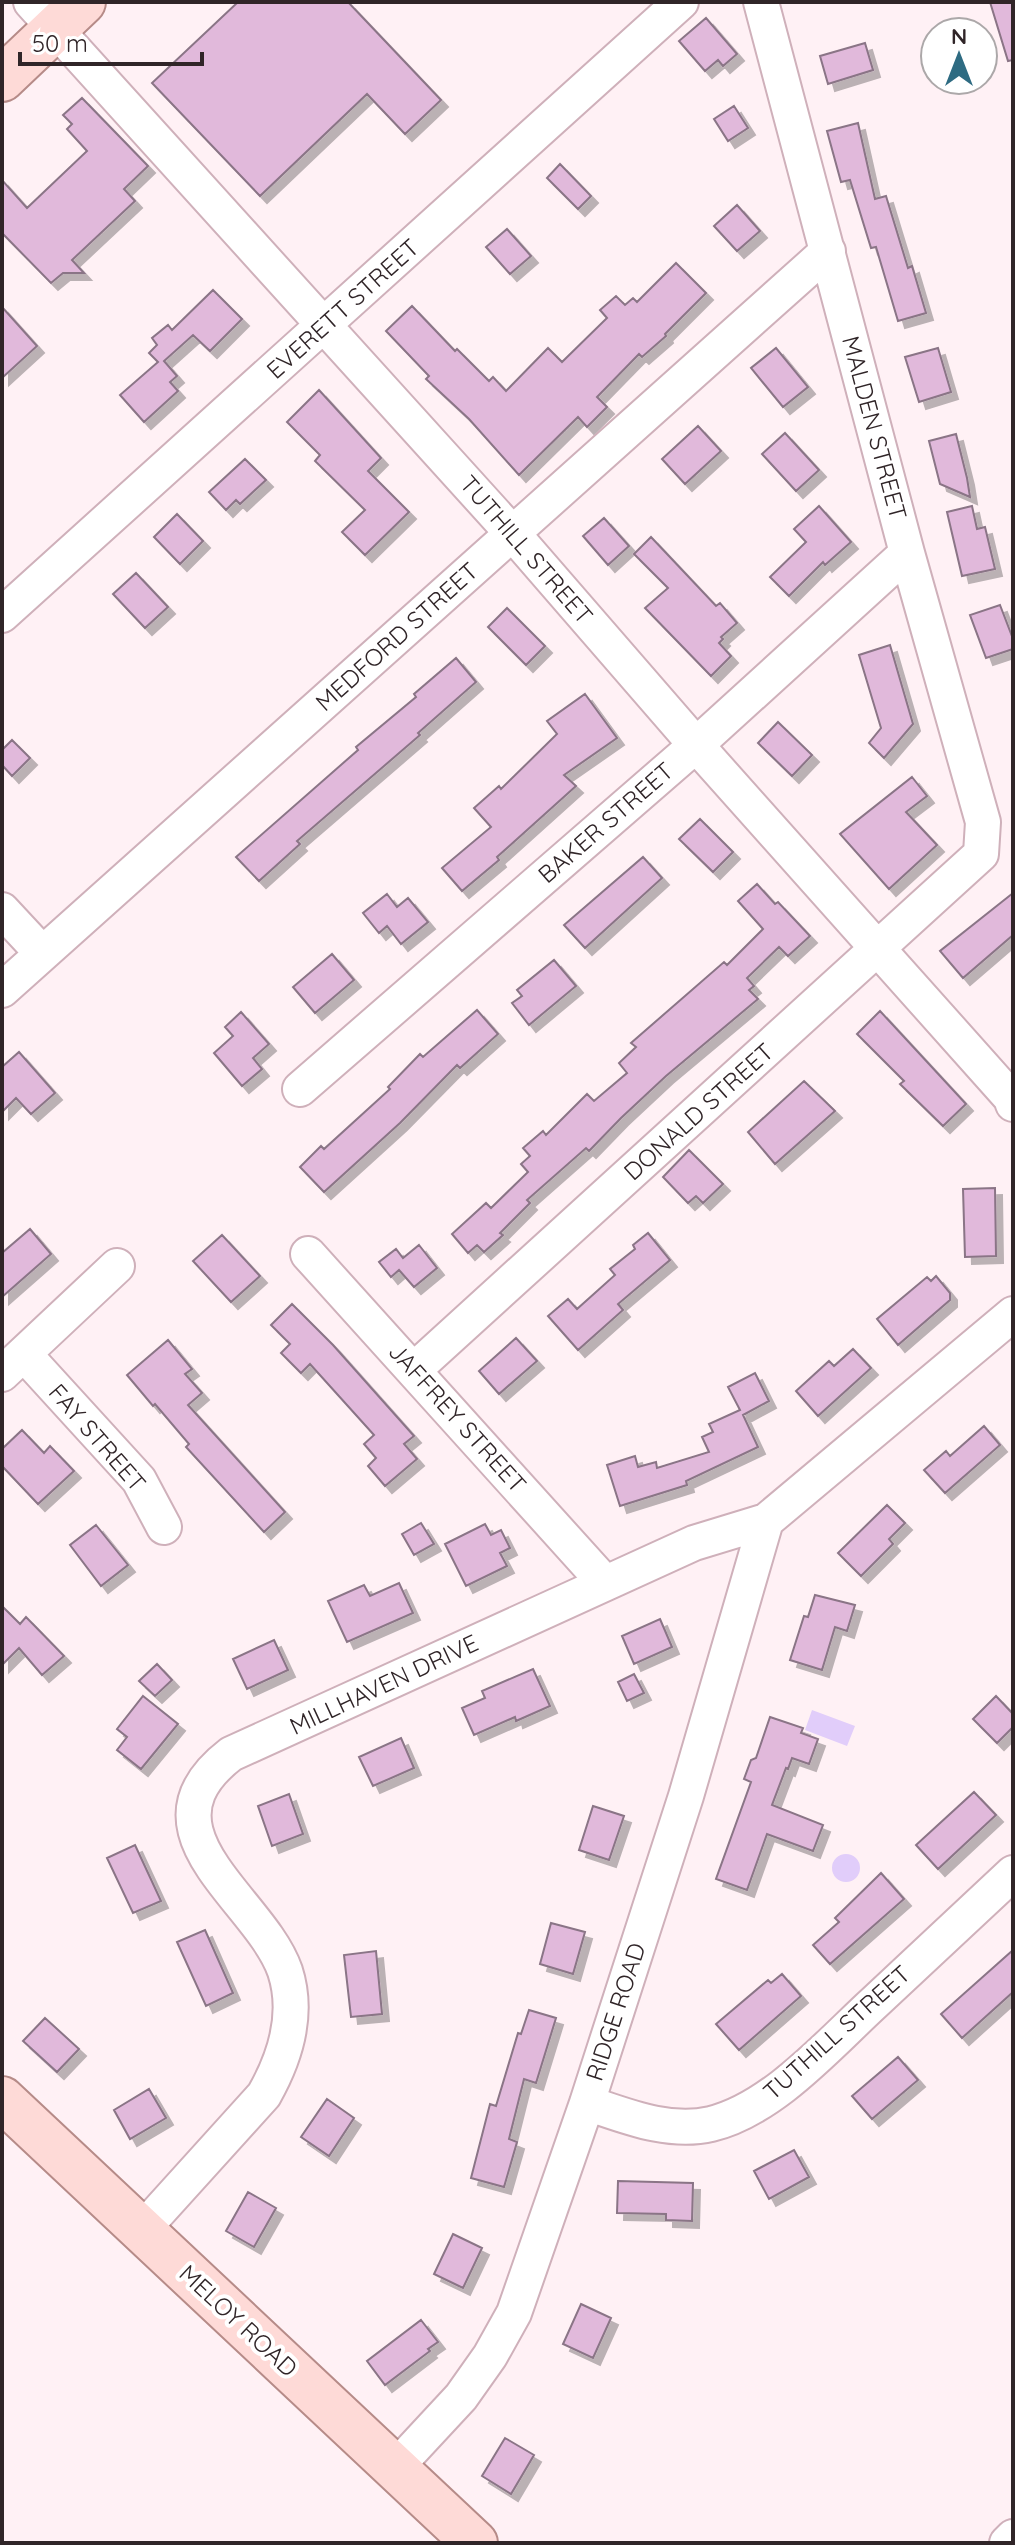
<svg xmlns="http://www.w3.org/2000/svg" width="1015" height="2545" viewBox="0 0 1015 2545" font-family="Quicksand,sans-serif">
	<defs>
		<filter id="shadow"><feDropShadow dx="7" dy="7" stdDeviation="0" flood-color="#0004"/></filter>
	</defs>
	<rect width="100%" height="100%" fill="#fff1f5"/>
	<path fill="#e1cdfa" d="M812 1710 855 1726 847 1746 805 1730Z
		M832 1868a14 14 0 1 1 28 0a14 14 0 1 1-28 0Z"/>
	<path fill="#e1b9db" stroke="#8a7486" stroke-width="2" filter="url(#shadow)" d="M238 2H348L441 100 405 134 367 94 260 196 152 83Z
		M990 2H1013V60L1008 61Z
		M706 18 737 54 723 66 718 60 705 71 679 41Z
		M865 43 873 70 828 84 820 56Z
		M82 98 148 166 124 189 135 201 72 260 84 273H63L51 283 2 233V180L27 208 87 151 67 129 72 124 63 115Z
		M734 106 748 128 728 141 714 119Z
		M858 123 875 199 886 196 908 268 912 266 926 313 898 321 876 247 871 248 850 180 841 182 827 131Z
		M560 164 591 196 578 209 547 178Z
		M737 205 760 231 737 251 714 226Z
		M507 229 531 256 510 274 486 247Z
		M676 263 706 293 665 334 666 336 642 357 639 354 597 397 607 407 587 427 578 417 519 475 469 419 426 379 429 376 386 331 412 306 455 351 457 349 489 381 493 377 506 391 548 348 562 362 607 318 600 310 616 296 625 305 633 298 637 302Z
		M213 290 242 319 210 351 193 335 164 361 177 376 170 382 178 391 144 422 120 395 158 362 149 353 157 345 152 338 168 325 172 330Z
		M2 307 37 346 2 378Z
		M776 348 808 387 783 407 751 368Z
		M938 348 951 392 919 402 905 357Z
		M319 390 381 458 368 471 409 512 365 555 342 532 365 510 315 461 320 455 287 422Z
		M698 426 721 451 685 484 662 459Z
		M785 433 819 470 796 491 762 454Z
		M956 434 967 478 970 497 940 484 929 441Z
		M245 459 266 480 240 504 236 500 226 510 209 492Z
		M819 506 851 542 825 565 823 562 789 596 770 577 806 542 794 529Z
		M972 506 977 529 985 527 995 569 962 576 947 512Z
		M177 514 203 541 180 564 154 537Z
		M604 518 629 546 608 565 583 536Z
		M651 537 716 606 720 603 737 623 721 637 723 639 719 643 731 656 711 676 645 608 668 588 634 554Z
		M136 573 168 607 145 628 113 594Z
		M1000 605 1013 639V649L986 658 970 615Z
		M507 608 545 646 526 665 488 627Z
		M890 645 913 724 884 758 869 743 881 728 859 655Z
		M456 658 476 682 418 733 420 735 297 841 300 844 259 881 236 857 358 750 356 747 416 697 414 694Z
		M585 694 617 738 564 775 576 786 497 857 499 860 462 891 442 868 491 827 474 808 499 786 501 789 557 734 547 721Z
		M778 722 812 755 792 776 758 743Z
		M12 740 30 758 12 776 2 765V750Z
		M912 777 927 796 906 812 937 845 889 889 840 834Z
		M700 819 733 852 713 872 679 839Z
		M643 857 662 878 585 948 564 925Z
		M757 884 775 904 778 902 810 936 788 956 779 947 747 978 754 986 749 990 758 999 666 1076 621 1118 589 1151 586 1148 527 1200 530 1203 500 1233 503 1235 484 1252 477 1245 468 1253 452 1234 486 1203 491 1208 528 1172 521 1164 530 1156 523 1148 543 1131 546 1135 587 1094 594 1101 627 1073 619 1063 636 1047 631 1043 724 962 727 965 763 929 738 901Z
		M1013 893V935L963 978 940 951Z
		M387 894 397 907 408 898 428 922 401 944 387 926 379 933 363 913Z
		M332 954 354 980 315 1013 293 987Z
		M554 960 576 986 529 1025 512 1003 522 996 517 990Z
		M477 1010 498 1034 460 1068 457 1065 400 1123 324 1192 300 1167 321 1146 324 1149 390 1089 388 1087 420 1054 423 1057Z
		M880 1011 966 1104 943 1126 900 1084 904 1081 857 1034Z
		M241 1012 269 1044 253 1058 262 1069 242 1086 214 1053 233 1036 225 1027Z
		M19 1052 55 1093 31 1114 16 1098 2 1112V1067Z
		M804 1081 835 1111 775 1164 748 1132Z
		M689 1150 723 1184 703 1203 696 1196 688 1203 663 1177Z
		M995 1188 996 1256 965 1257 963 1189Z
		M30 1229 51 1254 2 1297V1253Z
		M648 1233 670 1260 618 1304 623 1310 578 1350 548 1316 568 1299 577 1309 615 1275 610 1269 635 1249 633 1245Z
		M222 1235 260 1276 231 1302 193 1261Z
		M419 1245 437 1268 414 1287 399 1270 391 1277 379 1262 396 1249 403 1258Z
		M936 1276 950 1293V1300L898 1345 877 1319 927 1277 931 1281Z
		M292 1304 333 1345 414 1436 404 1444 417 1459 385 1486 368 1466 376 1458 364 1444 374 1435 310 1364 301 1373 281 1353 290 1344 271 1325Z
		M516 1338 537 1361 499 1394 479 1371Z
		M168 1340 192 1369 185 1374 202 1393 188 1405 285 1512 264 1532 186 1447 189 1444 155 1404 153 1406 127 1375Z
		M853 1349 871 1368 818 1416 796 1391 829 1361 834 1366Z
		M755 1373 769 1401 743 1415 758 1447 686 1481 687 1485 620 1506 607 1465 635 1456 638 1467 656 1462 657 1468 709 1452 702 1437 713 1432 709 1424 740 1410 728 1387Z
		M984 1426 1000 1445 945 1493 924 1470 946 1451 950 1456Z
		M22 1430 44 1453 50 1446 74 1471 38 1504 2 1466V1449Z
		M887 1505 905 1523 889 1539 893 1544 861 1576 838 1553Z
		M421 1523 434 1544 414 1555 402 1534Z
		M485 1524 491 1535 501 1530 510 1548 500 1553 507 1566 466 1586 445 1544Z
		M96 1525 128 1565 101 1586 70 1545Z
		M399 1583 413 1613 347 1642 328 1601 364 1585 370 1596Z
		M815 1595 855 1605 847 1631 835 1627 822 1670 790 1660 804 1616 808 1617Z
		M2 1606 20 1624 26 1617 64 1656 42 1675 19 1648 2 1665Z
		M660 1619 672 1647 634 1664 622 1636Z
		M274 1640 288 1670 247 1689 233 1659Z
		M157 1664 172 1680 155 1696 139 1681Z
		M533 1669 550 1706 516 1721 515 1717 474 1735 462 1708 485 1698 482 1691Z
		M634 1674 644 1693 627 1701 618 1682Z
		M143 1696 178 1724 141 1769 117 1750 127 1737 117 1729Z
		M996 1696 1013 1714V1727L997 1743 973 1719Z
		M770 1717 803 1728 801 1733 818 1739 809 1764 792 1758 788 1769 786 1768 772 1805 823 1825 813 1851 767 1834 747 1890 716 1879 751 1782 744 1779 751 1760 756 1758Z
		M401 1738 414 1768 373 1786 359 1757Z
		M974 1792 996 1815 938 1869 916 1845Z
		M289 1794 303 1834 272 1846 258 1806Z
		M593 1806 624 1816 609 1860 579 1850Z
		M135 1845 161 1901 133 1913 107 1858Z
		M881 1873 904 1899 830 1964 813 1945 839 1922 835 1918Z
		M551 1923 585 1932 573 1974 540 1964Z
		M205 1930 233 1993 206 2006 177 1942Z
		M1013 1950V1992L962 2038 941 2014Z
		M376 1951 382 2014 351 2017 344 1955Z
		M782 1974 801 1996 739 2050 716 2024 768 1980 771 1983Z
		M529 2010 556 2018 536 2083 524 2079 509 2139 517 2142 504 2187 471 2178 490 2104 496 2106 518 2033 521 2034Z
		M45 2018 79 2049 57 2072 23 2041Z
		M898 2057 918 2080 872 2119 852 2096Z
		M149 2089 166 2118 130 2139 114 2110Z
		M327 2099 354 2118 329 2156 301 2137Z
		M794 2150 809 2177 769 2199 754 2171Z
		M618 2181 693 2183 692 2221 666 2220V2214L617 2213Z
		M248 2192 276 2208 254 2247 226 2231Z
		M453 2234 482 2248 463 2288 434 2274Z
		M581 2304 611 2318 593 2358 563 2344Z
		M421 2320 438 2342 428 2349 430 2351 385 2385 367 2361Z
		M505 2438 534 2455 511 2494 482 2476Z"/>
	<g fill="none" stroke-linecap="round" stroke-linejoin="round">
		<defs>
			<path id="minor" d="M31 2 513 534 696 745 1011 1098 1013 1104
				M2 615 681 2
				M2 910 42 953
				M2 990 828 251
				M300 1089 696 745 907 553
				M308 1254 605 1583
				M24 1354 139 1480 164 1527
				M415 1369 981 854 983 822 907 553 761 2
				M2 1374 117 1266
				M587 2103C626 2116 669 2134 711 2124 773 2109 829 2044 875 2002 921 1959 967 1916 1013 1873
				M141 2231 264 2095C285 2058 299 2014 285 1971 260 1899 131 1831 231 1754L694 1543 766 1521 1013 1314
				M396 2467 461 2397 490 2356 514 2313 587 2103 686 1796 766 1521
				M1007 2543 1013 2537"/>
			<path id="major" d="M2 79 83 2
				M2 2099 475 2543"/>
		</defs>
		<use href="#minor" stroke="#cfb0ba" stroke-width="38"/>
		<use href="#major" stroke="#b68b88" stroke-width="48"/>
		<use href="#minor" stroke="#fff" stroke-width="34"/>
		<use href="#major" stroke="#fedad7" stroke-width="44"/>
	</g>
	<g text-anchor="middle" stroke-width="8" stroke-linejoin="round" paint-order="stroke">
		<g font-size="24" fill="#302528" stroke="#fff">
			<text transform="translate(343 309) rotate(-42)" y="8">EVERETT STREET</text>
			<text transform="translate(874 428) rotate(75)" y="8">MALDEN STREET</text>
			<text transform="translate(526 550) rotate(49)" y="8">TUTHILL STREET</text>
			<text transform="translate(397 637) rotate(-42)" y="8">MEDFORD STREET</text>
			<text transform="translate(606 823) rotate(-41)" y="8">BAKER STREET</text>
			<text transform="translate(699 1112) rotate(-42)" y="8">DONALD STREET</text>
			<text transform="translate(457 1418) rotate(48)" y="8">JAFFREY STREET</text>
			<text transform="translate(97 1438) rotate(49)" y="8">FAY STREET</text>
			<text transform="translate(384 1685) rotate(-25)" y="8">MILLHAVEN DRIVE</text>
			<text transform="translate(616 2012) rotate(-72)" y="8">RIDGE ROAD</text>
			<text transform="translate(837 2033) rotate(-42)" y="8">TUTHILL STREET</text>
			<text transform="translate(238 2321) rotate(43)" y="8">MELOY ROAD</text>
		</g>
	</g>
	<rect width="1015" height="2545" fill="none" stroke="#302528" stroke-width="8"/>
	<g transform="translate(959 56)"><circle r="38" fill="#ffffff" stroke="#aca8a9" stroke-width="2"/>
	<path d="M0-6L14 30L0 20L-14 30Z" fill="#2e6b82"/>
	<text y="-12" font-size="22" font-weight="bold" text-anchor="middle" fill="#302528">N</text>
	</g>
	<path d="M20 52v12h182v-12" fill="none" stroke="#302528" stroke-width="4"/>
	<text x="32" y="52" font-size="24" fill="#302528" stroke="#ffffff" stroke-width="6" paint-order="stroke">50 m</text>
</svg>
